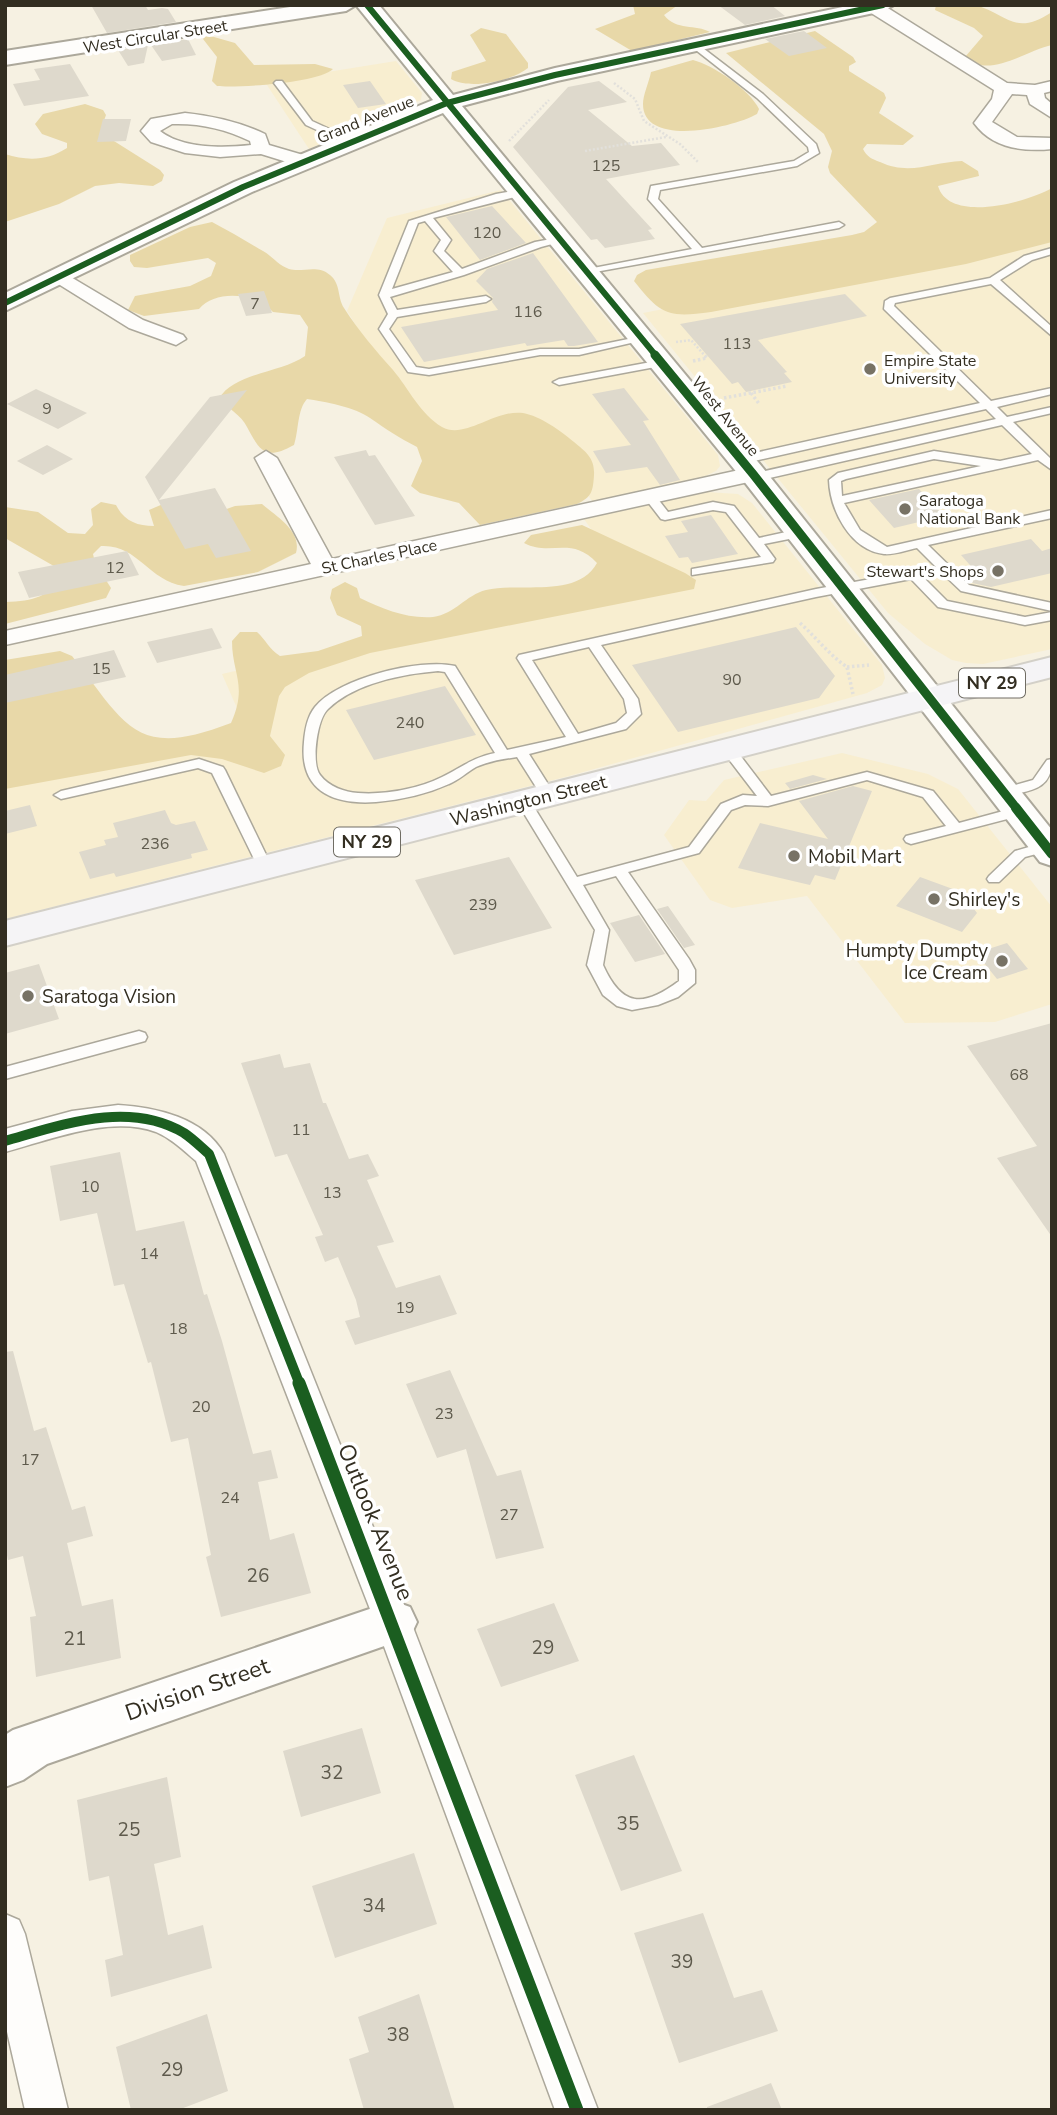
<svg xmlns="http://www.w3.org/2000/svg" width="1057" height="2115" viewBox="0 0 1057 2115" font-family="'Nunito Sans',sans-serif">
	<rect width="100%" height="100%" fill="#f6f1e2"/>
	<path fill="#f8eed0" d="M396 61 422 93 421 100 309 149 265 82Z
		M501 190 718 455 720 466 716 471 701 478 593 502 554 451 449 473 347 311 387 218Z
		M1052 233V649L983 664 966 663 952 660 925 644 888 613 643 313Z
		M707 492 738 494 752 503 882 665 885 678 882 685 867 693 569 776 5 919V788L247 731 222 674 628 582 584 519Z
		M842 753 928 774 958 789 1052 907V1004L995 1022 905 1023 807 896 732 908 710 900 664 835 689 800 706 801 724 780Z"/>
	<path fill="#e8d8a8" d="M633 5H678L664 15C676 31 696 24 710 32L632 51 595 29 635 14Z
		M936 5C948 5 963 2 975 5 1008 14 1014 37 1052 12V45C1027 50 988 80 965 57L983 36 974 28 935 10Z
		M481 28 506 34 528 63V68C512 81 469 90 451 79L452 72 486 61 470 35Z
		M815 31 853 57 856 62 849 66V71L884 93 886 98 879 113 914 136 903 145 867 144 863 149C867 157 872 159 880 162 910 176 932 162 962 161L978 171 979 176 938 186C949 224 1028 202 1052 188V242L966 264 711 312C668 318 661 315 634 281L637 275 646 270 852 235 864 232 877 222 830 173 828 167 832 151 824 134 726 53Z
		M207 35 235 43 254 65 315 64 333 69C319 83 238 88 217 86L212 81 217 57 203 39Z
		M693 60C713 65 750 90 759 109L757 114C735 127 643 149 643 104 643 95 649 82 651 72Z
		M85 104 103 110 106 115 102 126 106 136 160 170 164 175 162 181 153 186 119 183 95 186 59 204 5 222V154C27 161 47 161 67 148V143L42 134 35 124 43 114Z
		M212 222C229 231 246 241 263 251 272 256 278 265 289 269 302 273 317 264 330 275 341 284 337 297 344 308 358 330 376 351 393 370 409 389 420 414 442 427 465 440 495 409 523 413 540 416 561 431 574 442 586 452 595 458 594 475 593 491 592 497 577 504L480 525 459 503 420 493 411 486 422 461 417 447C399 438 386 429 370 418 357 408 323 401 307 399 297 410 299 430 294 445 265 461 260 451 247 427 242 416 227 407 219 399 233 373 281 373 305 356L308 327 300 315 273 312C256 293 216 289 199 309L144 316 128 310 135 296 190 286 211 276 216 263 208 258 147 268 134 267 130 261V255L190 227Z
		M101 502 116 505C124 521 137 526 154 526L149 510 163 504 221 511 235 506 262 504C277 517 302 531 296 553L258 572 184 586C147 580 138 544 101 546L93 554 95 563 111 588 106 598 5 624V602C35 601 48 597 66 573L5 538V507L38 512 68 533 85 534 93 525 91 509Z
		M582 525 685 573 696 580 694 589 370 653 309 673 285 687 279 696 270 736 285 755 281 766 264 773 222 759 191 755 5 789V660L60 651 72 656C127 726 135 760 231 723 248 685 232 674 232 641L240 632H257C266 640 269 649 280 656L318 651 362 636 361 626 337 615 330 598 332 589 345 582 357 588 360 598C383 609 407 619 433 617 455 614 466 595 486 590 520 582 577 599 597 563 571 535 551 557 524 543L531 535Z"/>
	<path fill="#ded9cc" d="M91 5H145L148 10 162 8 168 9 176 22 107 33Z
		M718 5H771L785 16 745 25Z
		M804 31 827 48 789 56 765 39Z
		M188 39 196 55 162 61 151 45Z
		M148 45 144 63 128 66 118 50Z
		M70 64 89 96 24 106 13 84 40 80 34 69Z
		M370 81 386 104 358 108 343 85Z
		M599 81 627 102 588 110 632 146 661 143 680 165 606 179 652 229 648 230 655 239 605 248 597 239 591 240 513 147 568 87Z
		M103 119H131L126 141 97 142Z
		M492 206 526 243 480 260 446 217Z
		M533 253 598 342 574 346H568L564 340 527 346 525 343 424 362 401 327 498 310 492 302 493 298 476 281 487 269Z
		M264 291 272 313 246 316 238 294Z
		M845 294 867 316 758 340 787 372 784 373 792 382 746 392 738 382 732 384 680 324Z
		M624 388 649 420 643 421 680 480 660 485 647 467 606 473 593 451 631 445 592 394Z
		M36 389 87 413 58 429 7 404Z
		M247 390 159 500 215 488 251 551 216 558 208 544 185 549 145 477 210 397Z
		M47 445 73 459 43 475 17 461Z
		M366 450 369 456 375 455 415 516 375 525 334 457Z
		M919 489 944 516 894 528 869 500Z
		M711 515 738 554 692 563 688 557 679 558 665 536 688 532 681 521Z
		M1031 539 1042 551 1052 548V573L991 587 972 583 977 573 961 555Z
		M127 551 139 575 29 598 18 572Z
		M796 627 835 676 819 698 678 732 632 665Z
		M212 628 222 648 157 663 147 642Z
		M114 650 126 677 5 703V675Z
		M445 686 476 735 374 760 346 710Z
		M813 775 827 779 790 789 785 783Z
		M853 786 872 791 835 880 815 875 810 885 738 868 760 823 828 839 799 801Z
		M30 805 37 826 5 834V811Z
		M165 810 171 823 176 825 195 821 208 850 191 854 192 858 116 877 114 873 90 879 79 852 106 845 104 840 118 837 113 823Z
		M509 857 552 928 454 955 415 880Z
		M920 877 961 892 977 913 962 932 896 906Z
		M668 906 695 945 684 948 657 909Z
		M639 915 665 954 635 962 610 923Z
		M1007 943 1028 969 997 979 976 953Z
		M39 964 59 1019 5 1034V973Z
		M1052 1023V1237L997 1158 1037 1146 967 1046Z
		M280 1054 284 1068 310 1063 323 1103H326L349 1159 368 1154 379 1176 367 1180 394 1242 377 1246 396 1288 440 1275 457 1314 355 1345 345 1321 360 1317 356 1300 338 1257 325 1262 315 1237 323 1235 287 1154 275 1157 241 1063Z
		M120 1152 136 1231 184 1221 204 1295 207 1294 222 1341 253 1454 271 1450 278 1478 258 1482 270 1540 294 1533 311 1593 221 1617 206 1557 211 1555 188 1438 171 1442 151 1362 148 1363 124 1284 114 1286 97 1213 60 1221 50 1166Z
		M13 1351 34 1431 46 1427 72 1510 85 1506 93 1536 67 1543 82 1606 113 1599 121 1658 36 1677 30 1617 36 1616 23 1556 8 1560 5 1546V1352Z
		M450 1370 497 1476 521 1470 544 1548 496 1559 466 1449 437 1458 406 1384Z
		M554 1603 579 1661 501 1687 477 1629Z
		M362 1728 381 1793 301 1817 283 1751Z
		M634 1755 682 1871 621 1891 575 1775Z
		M167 1777 181 1857 154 1864 168 1935 203 1925 212 1968 111 1997 105 1960 123 1955 109 1876 89 1881 77 1800Z
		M414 1853 437 1924 335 1958 312 1886Z
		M703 1913 734 1998 762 1990 778 2031 679 2063 634 1933Z
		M419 1994 455 2110H364L349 2059 369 2052 358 2017Z
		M207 2014 228 2091 178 2110H131L116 2047Z
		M771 2083 782 2110H707V2107Z"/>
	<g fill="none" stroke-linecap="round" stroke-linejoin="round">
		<defs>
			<path id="service" d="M695 42 763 94 816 144 819 153 797 166 660 190 658 199 702 248 839 222 844 225 839 228 584 274V270L588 269 692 249 648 199 651 186 794 161 809 152 808 147 757 98 692 47V43Z
				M276 81H282L312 121 351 139V143H345L306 125 274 83Z
				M523 189 528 192 527 194 433 218 451 240 444 251 462 269 535 242 562 237 567 240 541 247 464 275 390 297 397 310 486 296 491 299 486 302 397 317 389 329 416 367 429 369 540 349H579L643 336 648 339 579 355H540L429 375 408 372 379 329 388 314 379 295 409 221 496 194ZM425 221 441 240 434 251 453 272 392 289 418 223Z
				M1052 248V254L1032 260 1000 280 1052 327V336L991 284 895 303 894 306 991 401 1052 388V394L997 407 1007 417 1052 407V413L1013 422 1052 460V470L1038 460 844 503 860 530 887 547 1052 510V518L928 545 969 585 1052 603V611L961 591 942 573 923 577 947 601 1025 617 1052 612V620L1025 625 938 607 911 579 816 597 601 645 638 699 641 714 626 729 529 754 555 795 553 798H543L517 757C504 759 489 761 476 767 467 772 459 780 449 784 427 794 401 800 376 802 333 805 299 791 304 742 305 730 307 717 315 707 338 678 420 658 455 666L507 750 566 737 517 658 519 655 816 589 936 567 917 548C907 550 894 555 884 554 850 550 830 510 829 480L838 473 934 451 1000 461 1032 454 1002 425 756 481 750 477 756 473 996 419 986 409 741 464 735 460 741 456 980 403 884 309 885 301 890 298 990 278 1024 256ZM934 459 981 466 842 496 841 481 846 479ZM589 647 624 699 627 713 616 723 578 734 532 660ZM438 671 445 672 495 753C471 758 463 767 442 777 418 789 385 795 358 793 345 792 329 787 320 775 311 763 317 719 328 709 355 683 403 674 438 671Z
				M662 360 668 363 666 365 559 385 553 382 559 379Z
				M650 493 654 494 668 512 713 502 734 506 759 538 800 529 806 533 804 536 764 544 775 559 773 562 692 575V569L761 557 726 512 713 510 665 520 661 519 644 497Z
				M728 745 733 746 771 796 867 772 933 791 959 823 1018 807 1025 812 1023 815 911 844 906 842 904 839 906 836 946 826 923 797 867 780 768 806 745 805 731 810 699 853 628 872 689 959 695 970V983L678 997 658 1005 632 1010 617 1006 603 995 587 965 595 930 517 802 519 799H529L577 877 689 847 721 804 743 795 757 796 721 749ZM616 876 679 970V981C643 1008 622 1007 603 965L609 930 583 885Z
				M199 759 223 767 225 770 272 867 270 870H260L258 867 212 773 198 768 61 799 54 795 61 791Z
				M1052 759C1052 791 1030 790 1003 797L998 796 996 793 998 790 1033 780 1047 760Z
				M1046 842 1051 844V850L1025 857 999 882H989L987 879 989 876 1015 851Z
				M139 1031 145 1033 147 1037 145 1041 5 1079V1067Z"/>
			<path id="minor" d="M867 5H883L1007 83 1035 85 1052 81V91L1044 93 1045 98 1052 104V118L1030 104 1027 95 1012 94 992 122 1017 137 1052 138V149C1023 152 992 148 974 123L992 99 994 90 868 11Z
				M185 113C213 116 240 122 265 134L269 145 310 157 312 161 303 167 261 154 220 157 185 153 151 142 141 131 151 119ZM172 124C199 123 226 129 250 141L251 145C224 148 183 149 160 131Z
				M59 270 143 320 183 335 186 339 176 345 129 328 52 280 49 276Z
				M266 451 277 458 332 559 753 467 764 474 753 481 5 645V631L311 564 255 458Z
				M118 1105C156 1107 204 1118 224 1154L411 1622 598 2110H555L375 1622 196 1161C183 1150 172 1139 156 1132 110 1115 50 1140 5 1152V1129L72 1111Z
				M5 1914 19 1920 25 1934 68 2110H25L5 2023Z"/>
			<path id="tertiary" d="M303 5H379L453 95 555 68 852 5H894L883 11 557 81 462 106 763 468 1052 830V866L1040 862 743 480 443 113 252 192 5 311V293L234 182 433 100 356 5 346 11 5 65V51Z
				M393 1601 410 1607 417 1622 410 1637 47 1764 23 1780 5 1787V1735L13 1730Z"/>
			<path id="trunk" d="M1052 657V677L5 946V921Z"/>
		</defs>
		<use href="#service" stroke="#aca89b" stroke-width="3"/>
		<use href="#minor" stroke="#aca89b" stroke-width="3"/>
		<use href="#tertiary" stroke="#aca89b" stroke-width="4"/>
		<use href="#trunk" stroke="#d3d0c8" stroke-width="4"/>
		<path stroke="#e2e0db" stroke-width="2.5" stroke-dasharray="2 2" stroke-linecap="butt" d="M614 83 635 99 644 121 680 144 699 163
			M509 141 549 100
			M585 151 666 137
			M676 342 691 340 706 357"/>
		<path stroke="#e2e0db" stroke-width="3.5" stroke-dasharray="2.5 2.5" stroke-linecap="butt" d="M693 361 707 358 704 355
			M751 393 760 405
			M724 398 787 386
			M800 623C817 638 829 655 847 667L853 694
			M847 667 869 665"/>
		<use href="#service" fill="#fefdfb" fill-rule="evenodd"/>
		<use href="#minor" fill="#fefdfb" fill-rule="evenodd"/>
		<use href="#tertiary" fill="#fefdfb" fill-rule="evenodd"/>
		<use href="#trunk" fill="#f5f4f6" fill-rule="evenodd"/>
		<defs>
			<path id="cycleway-far3" d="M367 5 657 357
				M5 303 243 187 447 103 555 75 883 5"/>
			<path id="cycleway-far2" d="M655 355 753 474 1017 809"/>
			<path id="cycleway-far1" d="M1016 808 1052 854
				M5 1141C62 1125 128 1100 184 1133 193 1139 201 1147 209 1154L300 1385"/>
			<path id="cycleway" d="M299 1383 577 2110"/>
		</defs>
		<use href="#cycleway-far3" stroke="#fff" stroke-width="9"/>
		<use href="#cycleway-far2" stroke="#fff" stroke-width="12"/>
		<use href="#cycleway-far1" stroke="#fff" stroke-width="15"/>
		<use href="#cycleway" stroke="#fff" stroke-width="18"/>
		<use href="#cycleway-far3" stroke="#1b5e20" stroke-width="6"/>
		<use href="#cycleway-far2" stroke="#1b5e20" stroke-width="9"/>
		<use href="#cycleway-far1" stroke="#1b5e20" stroke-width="10"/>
		<use href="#cycleway" stroke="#1b5e20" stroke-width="13"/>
	</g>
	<g fill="#777265" stroke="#fff" stroke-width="2.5">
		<circle cx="870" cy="369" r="7"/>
		<circle cx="905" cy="509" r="7"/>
		<circle cx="998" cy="571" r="7"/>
		<circle cx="794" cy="856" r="7"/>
		<circle cx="934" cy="899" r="7"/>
		<circle cx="1002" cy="961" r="7"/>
		<circle cx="28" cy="996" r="7"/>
	</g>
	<g text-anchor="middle" stroke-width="7" stroke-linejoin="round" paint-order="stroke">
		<g font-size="16" fill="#332e21" stroke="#fff">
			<text transform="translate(155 36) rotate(-9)" y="6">West Circular Street</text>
			<text transform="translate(365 119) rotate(-22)" y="6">Grand Avenue</text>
			<text transform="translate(726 416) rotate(51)" y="6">West Avenue</text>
			<text transform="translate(379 556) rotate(-12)" y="6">St Charles Place</text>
		</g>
		<g font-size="16" fill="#5e5a4c">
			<text x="606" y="171">125</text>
			<text x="487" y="238">120</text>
			<text x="255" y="309">7</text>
			<text x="528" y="317">116</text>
			<text x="737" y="349">113</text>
			<text x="47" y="414">9</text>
			<text x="115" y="573">12</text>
			<text x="101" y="674">15</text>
			<text x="732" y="685">90</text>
			<text x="410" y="728">240</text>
			<text x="155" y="849">236</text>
			<text x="483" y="910">239</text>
			<text x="1019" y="1080">68</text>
			<text x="301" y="1135">11</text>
			<text x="90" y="1192">10</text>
			<text x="332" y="1198">13</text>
			<text x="149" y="1259">14</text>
			<text x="405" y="1313">19</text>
			<text x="178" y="1334">18</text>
			<text x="201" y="1412">20</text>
			<text x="444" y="1419">23</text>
			<text x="30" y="1465">17</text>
			<text x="230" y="1503">24</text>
			<text x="509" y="1520">27</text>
		</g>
		<g font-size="16" fill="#332e21" stroke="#fff" text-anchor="start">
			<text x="884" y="366">Empire State<tspan x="884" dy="18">University</tspan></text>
			<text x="919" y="506">Saratoga<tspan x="919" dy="18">National Bank</tspan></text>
			<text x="984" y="577" text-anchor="end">Stewart's Shops</text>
		</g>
		<g fill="#fff" stroke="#706d64" stroke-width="2">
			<rect x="959" y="668.5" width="66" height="29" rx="5"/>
			<rect x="334" y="827.5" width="66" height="29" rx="5"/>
		</g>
		<g font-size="18" font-weight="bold" fill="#332e21">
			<text x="992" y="689">NY 29</text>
			<text x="367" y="848">NY 29</text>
		</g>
		<g font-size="19" fill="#332e21" stroke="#fff">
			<text transform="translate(528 800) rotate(-14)" y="7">Washington Street</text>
		</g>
		<g font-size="19" fill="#332e21" stroke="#fff" text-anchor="start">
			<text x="808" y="863">Mobil Mart</text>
			<text x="948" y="906">Shirley's</text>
			<text x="988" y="957" text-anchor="end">Humpty Dumpty<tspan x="988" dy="22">Ice Cream</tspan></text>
			<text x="42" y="1003">Saratoga Vision</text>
		</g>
		<g font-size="19" fill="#5e5a4c">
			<text x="258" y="1582">26</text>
			<text x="75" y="1645">21</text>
			<text x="543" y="1654">29</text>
			<text x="332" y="1779">32</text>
			<text x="628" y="1830">35</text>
			<text x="129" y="1836">25</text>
			<text x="374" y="1912">34</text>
			<text x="682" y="1968">39</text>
			<text x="398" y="2041">38</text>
			<text x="172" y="2076">29</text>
		</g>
		<g font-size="23" fill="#332e21" stroke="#fff">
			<text transform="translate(376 1522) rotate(68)" y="8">Outlook Avenue</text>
			<text transform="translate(197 1689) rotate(-19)" y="8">Division Street</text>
		</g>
	</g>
	<rect width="1057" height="2115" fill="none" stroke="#332e21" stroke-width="14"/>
</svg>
